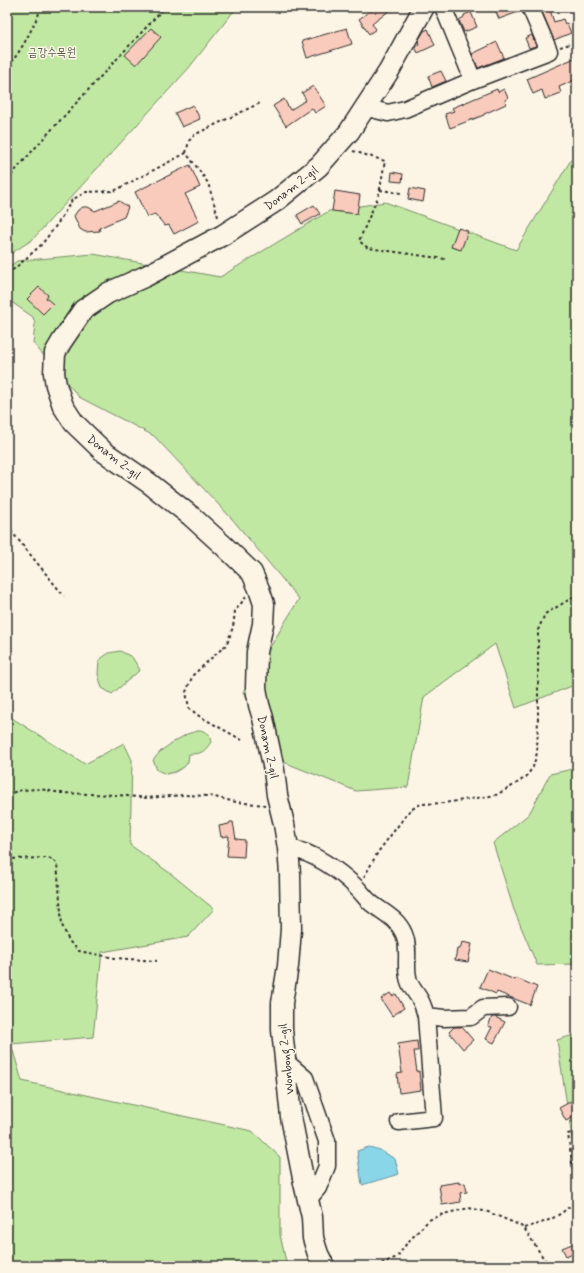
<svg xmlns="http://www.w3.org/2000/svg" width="584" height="1273" viewBox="0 0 584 1273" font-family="Mynerve,'Poor Story',sans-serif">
	<rect width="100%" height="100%" fill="#fcf5e5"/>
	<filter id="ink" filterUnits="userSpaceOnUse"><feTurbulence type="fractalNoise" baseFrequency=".025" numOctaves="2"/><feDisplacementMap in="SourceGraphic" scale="8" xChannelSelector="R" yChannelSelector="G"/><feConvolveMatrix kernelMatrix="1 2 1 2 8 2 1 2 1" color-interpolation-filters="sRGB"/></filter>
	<g filter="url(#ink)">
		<path fill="#c1e8a3" stroke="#768a67" d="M7 7H237L188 69 32 240 7 256Z
			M577 150V684L516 708 495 644 424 697 408 787 356 791 281 761 243 692 299 599 233 520 154 436 79 397 33 343 35 324 33 317 7 299V268L17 261 93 254 220 277 329 211 385 202 516 250Z
			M120 651 132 657 140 670 112 694 102 688 98 674 99 660 109 653Z
			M7 715 85 764 124 743 132 760 130 845 170 873 214 909 188 937 102 952 93 1037 11 1044 22 1081 252 1131 280 1157V1235L287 1266H7Z
			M201 730 209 734 211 742C204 752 202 754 189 754L188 762 184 767 175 772 166 774 157 770 153 760 162 750 172 743 187 734Z
			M577 768V964L537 965 514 910 493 843 529 814 550 774Z
			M577 1034V1171L557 1040Z"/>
		<path fill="#8ad6e9" stroke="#64929d" d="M369 1147 380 1150 395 1159 399 1174 362 1185 357 1151Z"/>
		<path fill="#f9cbbc" stroke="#2b2b2b" d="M376 7H394L372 24 376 29 369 34 359 19Z
			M494 7H521V11L499 19Z
			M540 7H549L554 22 563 19 565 24 567 23 571 33 554 40Z
			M471 12 477 27 464 32 459 20 464 17V15Z
			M151 28 161 37 136 65 125 55Z
			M347 28 352 44 307 58 302 41Z
			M428 29 435 45 418 53 415 47 419 44 418 41 424 31Z
			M532 35 536 46 529 48 525 38Z
			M497 42 504 58 478 68 472 54Z
			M577 57V79L559 87 561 93 545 99 542 90 533 94 527 79Z
			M441 71 446 81 432 87 428 76Z
			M313 86 326 106 315 113 312 108 286 126 273 106 284 99 290 110 306 100 302 93Z
			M497 89 498 92 504 89 508 98 505 100 506 104 484 114V115L450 128 445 114 454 111 452 108Z
			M193 105 200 119 182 127 175 113Z
			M190 165 200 187 185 194 199 221 174 234 169 225 165 226 155 214 147 217 135 192Z
			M392 172 403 174 402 182 391 181Z
			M410 188 425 191 423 202 408 199Z
			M335 191 360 195 357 214 332 211Z
			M119 201 128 207 124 217 99 228 100 231 85 232 80 229 74 216 78 210 83 207H88L95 211Z
			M314 205 320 214 302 224 297 215Z
			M458 228 468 231 461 250 451 247Z
			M39 287 48 295 46 298 53 304 43 314 27 299Z
			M230 822H233L236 839 245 840 244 857 227 856 229 836 221 837 219 826 229 824Z
			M462 942 472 944 468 962 455 960 457 949H460Z
			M488 969 515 980 516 978 537 987 530 1005 497 992 496 994 480 987Z
			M390 993 392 996 396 994 404 1008 392 1016 381 999Z
			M492 1017H495L505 1022 494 1043 486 1039 492 1027 488 1026Z
			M454 1027H462L473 1040 463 1049 449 1032Z
			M417 1041 418 1051H414L417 1072 419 1071 421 1090 399 1093 397 1074 402 1073 398 1044Z
			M577 1098V1115L566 1121 559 1108Z
			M459 1182V1184L465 1183 467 1192 460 1193 461 1202 442 1205 439 1185Z
			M577 1242V1251L566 1256 562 1248Z"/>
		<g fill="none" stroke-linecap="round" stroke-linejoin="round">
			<defs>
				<path id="minor" d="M443 7 473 80
					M364 107 388 113 405 109 473 80 549 51 530 7
					M288 848C312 851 340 871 357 888 362 893 366 899 371 903 384 913 398 919 404 934 410 948 405 963 408 977 409 986 415 991 419 998 423 1004 424 1009 426 1016L434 1118 399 1122
					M426 1016 444 1018 471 1017 483 1008 508 1007
					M285 1061 305 1078 327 1141V1166L318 1188 308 1200"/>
				<path id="major" d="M324 1266 318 1254 313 1238 312 1217 304 1183 291 1117 282 1030V1003L288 966 291 929 290 874 288 848 284 824 277 795 274 770 263 718 259 705 256 688 257 652 263 624 264 604 259 589 252 573 224 546 191 516 149 483 104 452 74 423 63 406 56 385 54 373 55 353 62 341 83 310 108 293 146 276 223 235 276 201 319 166 349 132 389 71 424 7"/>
			</defs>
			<use href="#minor" stroke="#2b2b2b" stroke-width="19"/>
			<use href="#major" stroke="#2b2b2b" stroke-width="23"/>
			<path stroke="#2b2b2b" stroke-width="2" stroke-dasharray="3 3" stroke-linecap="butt" d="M560 47 577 42
				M7 67C23 50 32 28 42 7
				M353 151 385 161 379 194 359 241 368 248 445 259
				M186 153 189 141 194 135 260 103
				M7 180 42 140 165 7
				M380 190 401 193
				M7 273 14 269 42 244 58 223 72 200 86 192 114 191 186 153 199 170 208 183 219 220
				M7 526 64 596
				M242 740 199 716 189 708 186 692 193 675 227 644 233 627 235 611 246 597
				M7 794 22 790 40 789 61 793 117 795 148 798 183 795 210 796 236 802 265 805
				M7 859 49 858 57 863 62 925 69 941 79 951 115 958 157 961
				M364 877 378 852 410 810 421 804 444 803 496 795 514 785 526 777 533 767 537 753 538 716V630L545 614 577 595
				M524 1228C546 1222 559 1218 575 1201V1184L568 1134 577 1131
				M376 1266 397 1257 407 1243 429 1220 443 1214 469 1208 488 1212 517 1224 524 1228 544 1259 552 1266"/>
			<use href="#minor" stroke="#fcf5e5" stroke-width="16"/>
			<use href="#major" stroke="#fcf5e5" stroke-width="20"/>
		</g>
	</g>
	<g text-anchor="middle" stroke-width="3" stroke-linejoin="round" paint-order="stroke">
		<g font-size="12" fill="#505a49" stroke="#fcf5e5">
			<text x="52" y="56">금강수목원</text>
		</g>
		<g font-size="12" fill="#2b2b2b" stroke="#fcf5e5">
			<text transform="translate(291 188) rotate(-38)" y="4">Donam 2-gil</text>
			<text transform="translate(114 457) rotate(38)" y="4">Donam 2-gil</text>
			<text transform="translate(268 747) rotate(78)" y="4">Donam 2-gil</text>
			<text transform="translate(286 1059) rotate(-96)" y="4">Wonbong 2-gil</text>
		</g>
	</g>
	<rect width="584" height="1273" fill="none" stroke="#fcf5e5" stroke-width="24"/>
	<rect x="12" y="12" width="560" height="1249" fill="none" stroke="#2b2b2b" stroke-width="1.5" filter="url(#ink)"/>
</svg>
